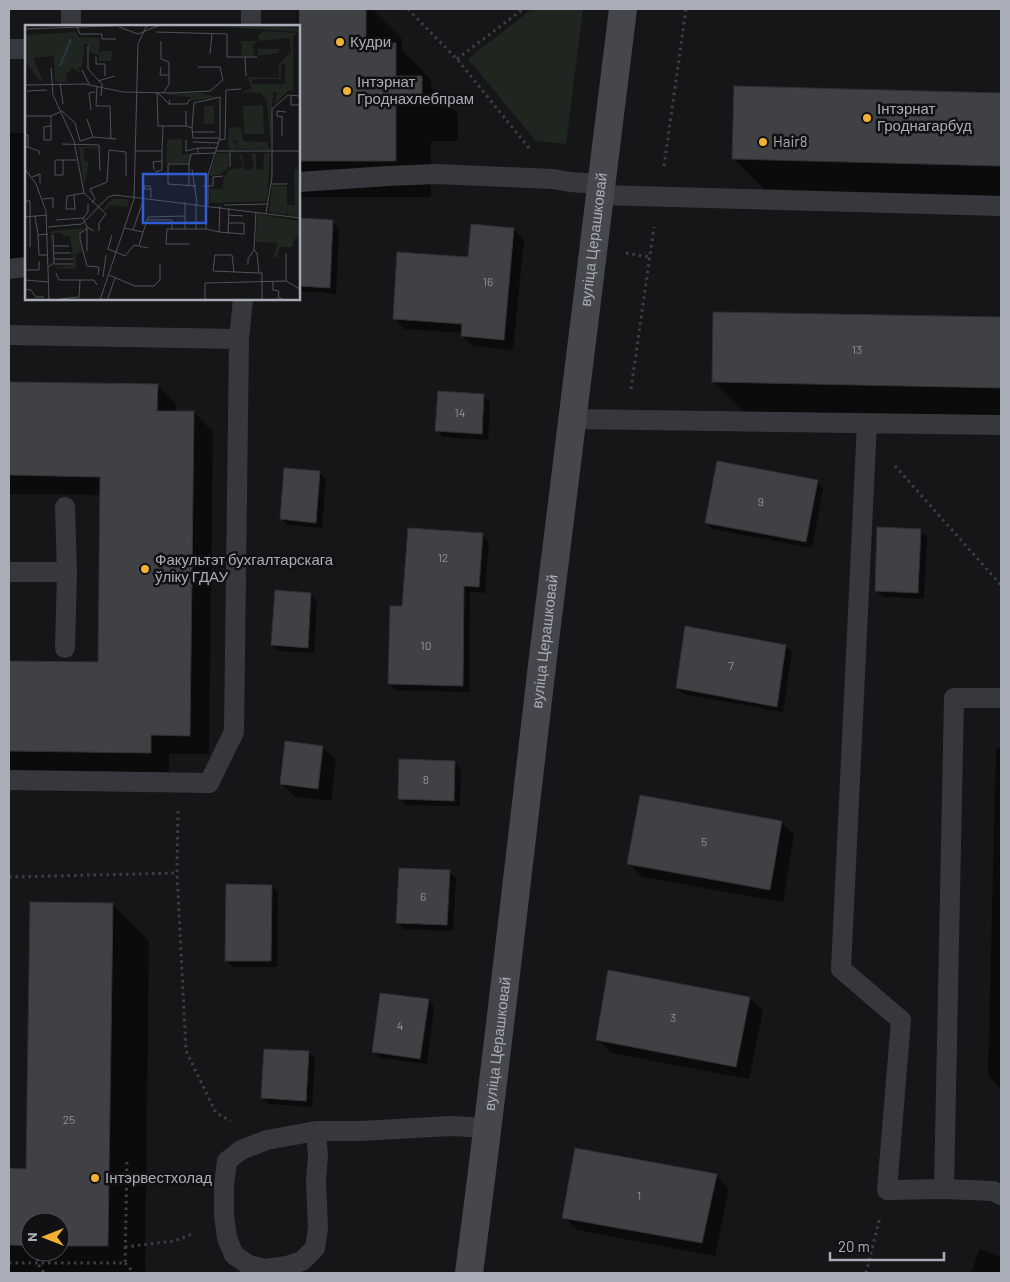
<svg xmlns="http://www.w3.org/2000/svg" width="1010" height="1282" viewBox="0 0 1010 1282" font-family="Barlow,sans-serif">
	<rect width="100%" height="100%" fill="#161618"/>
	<path fill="#1e261f" d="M532 9H583L566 144 536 141 468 59Z"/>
	<path fill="#0007" fill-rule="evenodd" d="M297 9H372L402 39V50L431 80V87L458 114V141H431V197H299V26H297Z
		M735 87 1001 94V196L764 189 733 158Z
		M9 133H26V272H9Z
		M299 219 333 222 339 228 336 294 299 291Z
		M514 229 524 240 513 350 472 346 462 336V333L404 329 394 318 469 258Z
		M715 313 1001 318V418L745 413 713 382Z
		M9 383 157 385 176 404V412H194L213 432 209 754H169V772L9 770V662L99 663 101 495 9 494Z
		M483 395 490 402 488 440 443 437 436 430Z
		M320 473 326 479 322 528 288 525 281 519Z
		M817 481 823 488 812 548 712 529 706 523Z
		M920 530 927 537 924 599 883 597 876 591Z
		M482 535 489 541 485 593 470 592 469 692 396 690 389 684 403 608Z
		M311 594 317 601 314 653 279 651 272 645Z
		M785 646 792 652 783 712 683 694 677 688Z
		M323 747 336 760 331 801 295 797 282 784Z
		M996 748H1001V1090L988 1076Z
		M454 762 461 769 460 806 405 805 399 798Z
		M781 822 794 835 783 902 642 877 628 863Z
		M449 872 456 878 453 931 404 929 398 922Z
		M271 886 278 892 277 967H233L226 960Z
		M112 904 149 941 145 1273H9V1170H28ZM30 1222H60V1252H30Z
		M749 998 763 1011 749 1079 611 1053 598 1040Z
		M428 1000 434 1007 427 1064 380 1058 374 1052Z
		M309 1052 315 1059 312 1107 269 1104 262 1098Z
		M716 1175 729 1189 715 1256 577 1230 564 1217Z
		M979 1249 1001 1257V1273H971Z"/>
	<path fill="#404145" stroke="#303034" d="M299 9H366V43H396V76H422V105H396V161H299Z
		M734 86 1001 93V166L732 159Z
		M299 218 333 220 330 288 299 286Z
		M471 224 514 228 504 340 461 336 462 324 393 319 397 252 468 257Z
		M713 312 1001 317V388L712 382Z
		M9 382 158 384 157 411H194L190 736 151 735V753L9 751V661L98 662 100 477 9 475Z
		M438 391 484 394 482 434 435 431Z
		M717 461 818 480 806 542 705 523Z
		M284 468 320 471 316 523 280 519Z
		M877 527 921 529 918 593 875 591Z
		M408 528 483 533 479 587 464 586 463 686 388 684 390 606H402Z
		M275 590 311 593 308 648 271 645Z
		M685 626 786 645 777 707 676 688Z
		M285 741 323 746 318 789 280 784Z
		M399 759 455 761 454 801 398 799Z
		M640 795 782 821 770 890 627 864Z
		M399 868 450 870 447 925 396 923Z
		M226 884 272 885 271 961H225Z
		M30 902 113 903 108 1246H60V1222H30V1246L9 1245V1168L26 1169Z
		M608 970 750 997 736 1067 596 1040Z
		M380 993 429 999 420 1059 372 1052Z
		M264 1049 309 1051 306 1101 261 1098Z
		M575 1148 717 1174 702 1243 562 1218Z"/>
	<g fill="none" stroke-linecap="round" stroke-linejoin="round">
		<path stroke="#3d3f44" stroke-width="3" stroke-dasharray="2.5 4" stroke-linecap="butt" d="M408 9 434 36 457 59 529 148
			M457 59 523 9
			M664 166 686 9
			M626 253 649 257
			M631 389 654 227
			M895 466 1001 585
			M178 811 177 873 186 1051 216 1113 231 1121
			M9 877 177 873
			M110 1175 127 1176
			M125 1247 174 1241 195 1233
			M38 1252V1264L44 1273
			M9 1263H125L127 1160
			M125 1263 134 1273
			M866 1273 880 1217"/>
		<path stroke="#37383d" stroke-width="20" d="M71 9V26
			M251 9V26
			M9 49H26
			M299 182 388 176 437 174 553 179 570 182 600 184
			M599 195 1001 206
			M9 269 26 267
			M9 335 239 339
			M572 419 1001 425
			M867 423 841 969 901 1020 887 1190 944 1189 993 1191 1001 1195
			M65 507 67 572 65 648
			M9 572H67
			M9 780 209 783 234 732 239 339 243 299
			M316 1131 318 1156 316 1180 318 1228 315 1248 302 1261 287 1266 265 1269 249 1265 234 1255 227 1238 224 1215V1185L227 1161 241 1150 267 1140 316 1131H360L451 1126 488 1128
			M944 1189 954 698H1001"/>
		<path stroke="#45474d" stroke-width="28" id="s1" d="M469 1273C496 1068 519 862 543 657 569 441 595 225 623 9"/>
	</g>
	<g fill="#f2b134" stroke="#111113" stroke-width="2">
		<circle cx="340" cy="42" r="5"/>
		<circle cx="347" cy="91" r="5"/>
		<circle cx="867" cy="118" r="5"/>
		<circle cx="763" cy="142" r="5"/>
		<circle cx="145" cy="569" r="5"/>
		<circle cx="95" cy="1178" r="5"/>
	</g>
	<g text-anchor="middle" stroke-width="5" stroke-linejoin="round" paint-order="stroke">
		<g font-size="12" fill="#8e929b">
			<text x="488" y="286">16</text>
			<text x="857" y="354">13</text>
			<text x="460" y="417">14</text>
			<text x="761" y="506">9</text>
			<text x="443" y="562">12</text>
			<text x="426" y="650">10</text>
			<text x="731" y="670">7</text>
			<text x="426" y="784">8</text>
			<text x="704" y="846">5</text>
			<text x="423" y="901">6</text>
			<text x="673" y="1022">3</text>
			<text x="400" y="1030">4</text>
			<text x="69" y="1124">25</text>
			<text x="639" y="1200">1</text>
		</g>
		<g font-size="15" fill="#a8adb8" stroke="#111113" text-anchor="start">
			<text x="350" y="47">Кудри</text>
			<text x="357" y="87">Інтэрнат<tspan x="357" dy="17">Гроднахлебпрам</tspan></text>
			<text x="877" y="114">Інтэрнат<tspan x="877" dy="17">Гроднагарбуд</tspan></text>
			<text x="773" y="147">Hair8</text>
			<text x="155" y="565">Факультэт бухгалтарскага<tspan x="155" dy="17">ўліку ГДАУ</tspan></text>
			<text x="105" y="1183">Інтэрвестхолад</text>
		</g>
		<g font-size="15" fill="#a8adb8" stroke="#111113">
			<text dy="5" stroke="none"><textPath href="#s1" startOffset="1041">вуліца Церашковай</textPath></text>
			<text dy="5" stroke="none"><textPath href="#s1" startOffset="636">вуліца Церашковай</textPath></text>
			<text dy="5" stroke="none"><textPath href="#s1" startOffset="231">вуліца Церашковай</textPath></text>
		</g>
	</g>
	<g transform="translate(25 25)">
		<rect width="275" height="275" fill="#161618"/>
		<path d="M198 2H258L275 4V7ZM238 6 275 8 268 11V66H263L250 79 252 67H248L245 118 242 76 235 68 216 67 226 64 223 52 254 53V39L266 26 264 13 235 16 233 11ZM256 39H260V59H255L256 64 254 59H227V54H256ZM51 7 54 12 75 13 74 30 76 26H88L86 36H74V30L64 27 63 20 60 18 57 42H53L56 48 47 43 43 48 37 46 41 48 42 57H30L29 31 8 33 18 56H15L1 37 0 10ZM212 16H233L228 20 229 31H216L217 18ZM232 24H254V28L233 31ZM175 68 192 72 166 76V72L137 69ZM238 80 239 109H219L218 81ZM179 81H189V99H179ZM215 102 219 116 242 117 245 125 213 124 211 115H205L209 116 213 124 206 125 203 122 204 103ZM157 113V129H166L164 138H141L142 115ZM54 122H73V130L72 123H59V136H64L59 163ZM192 128H204L203 144 194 150 184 151ZM226 128 231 129V145H238L239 128H245L242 176 185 178 184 164H197L199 152 205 144 219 143 215 131 208 129 217 130 220 145H225L229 142ZM273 144 275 192 263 190V186L261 190 244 187 247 161H262V180H270L269 145ZM87 174H102L104 177 102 182 86 180 80 186 78 184ZM232 189 275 196V211L269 214 267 222H255L252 232H248L253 218 231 217ZM60 203 53 210 57 227 51 229V244L27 243 49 240 45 211H38L37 208H28L26 240V206Z" fill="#1e261f" fill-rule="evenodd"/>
		<path fill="none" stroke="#2c353c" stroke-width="2.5" d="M35 41 46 14"/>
		<path fill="none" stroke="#505258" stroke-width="1" d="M141 0 275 1M52 2 55 9H77V14H91M94 2 113 9 135 0M0 4 112 0M131 7 202 9V32H232M136 16V34L144 37V59L139 67M63 21V44L77 59 76 71M185 29 187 8M71 32V39H80V51M220 32 221 51M136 42 135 50H144M26 43 28 70 49 116 59 168 81 189 74 198V206M57 45 64 59M73 56 90 51M35 58 38 79M0 60 60 59 98 67 147 68 185 66 198 55 195 42H173M72 61 71 81H85L86 114M2 66 22 65M132 67 133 101H161V86M132 67 144 79 145 75M266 71V80H275M144 79H162L165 74M66 85 64 68 70 67M0 91H26L37 86 50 98 55 116 68 112 91 114M257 92 252 91V86L261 87M62 94 68 112M26 101V115H19V102L26 101V91M161 101 167 103 168 113H195M167 103 169 78 195 72V113L183 150V180M167 107H190M0 110H3V121L0 124M257 111V91M161 115V126L173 123V128M194 115 200 114 201 65 216 64M168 117 194 118M37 119 74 120 75 146M0 121 14 126V130M173 123H192M110 126H137V145L130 147M137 126 138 101M191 126H275M205 126V142M38 135V150H30V135H52M164 139 166 129 190 128M0 144 11 159 21 186 24 275M167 144 172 178M129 145 128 137 137 136M7 152 15 149V158M246 159H262M164 161V139H143V159L171 161M178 161H188V152L198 151M126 164H120L119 161H125L126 164V173M49 170 50 184H41L42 171 59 168M18 174 28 173V183M0 176H5V222M160 177V204H181V179M67 178 70 174 65 164 82 157 84 125 101 127V151M199 180 243 179M231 187 229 225 232 228 234 248H237V275M241 188 247 152V84L263 70 275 71M203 190 218 191M10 191 13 210 23 209M0 192 22 190M58 193 62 202 69 206M31 195 58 193 63 187V179M123 195H147V204M23 202 57 199 83 172 90 170 275 193M62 202V226M99 203 118 207M62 204 55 208V214L62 241 74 242 73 250M160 204H142L141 219H165M171 204V178M181 204 194 207 195 181M108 205 117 179M194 207 219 209V198H203M203 209 204 183M13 210 14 230H23M87 210 83 224 93 228 100 231 109 220 123 223M114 220 123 192 160 191M29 221H44M29 228H46M29 234H48M29 239H48M223 240V234L229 225M23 242 29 238 28 210M0 245H14V236M209 247 207 230H190L188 246 234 248M31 248 34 255H55L54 272 35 274M84 250 110 261H129L135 255V238M78 252 81 230M0 255 23 257M55 255H69L72 260M248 256V265L254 266 253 272 259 275M261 256V228M0 264 6 265 11 272H19M83 273 90 253M75 275 109 174 113 19 122 0M180 275V258L261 256 275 264"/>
		<path fill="#325cd3" fill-opacity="0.15" stroke="#325cd3" stroke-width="2.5" d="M118 149H181V198H118Z"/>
		<rect width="275" height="275" fill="none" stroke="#a8adb8" stroke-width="2.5"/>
	</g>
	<rect width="1010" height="1282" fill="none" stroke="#a8adb8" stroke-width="20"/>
	<g transform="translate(45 1237) rotate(270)"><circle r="24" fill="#111113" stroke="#4d4f55"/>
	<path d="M0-4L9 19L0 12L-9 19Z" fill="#f2b134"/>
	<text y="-8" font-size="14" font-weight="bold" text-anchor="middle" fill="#a8adb8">N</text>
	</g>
	<path d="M830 1252v8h114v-8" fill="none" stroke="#a8adb8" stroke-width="2.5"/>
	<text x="838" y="1252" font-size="15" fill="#a8adb8" stroke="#111113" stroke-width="4" paint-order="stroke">20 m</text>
</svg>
